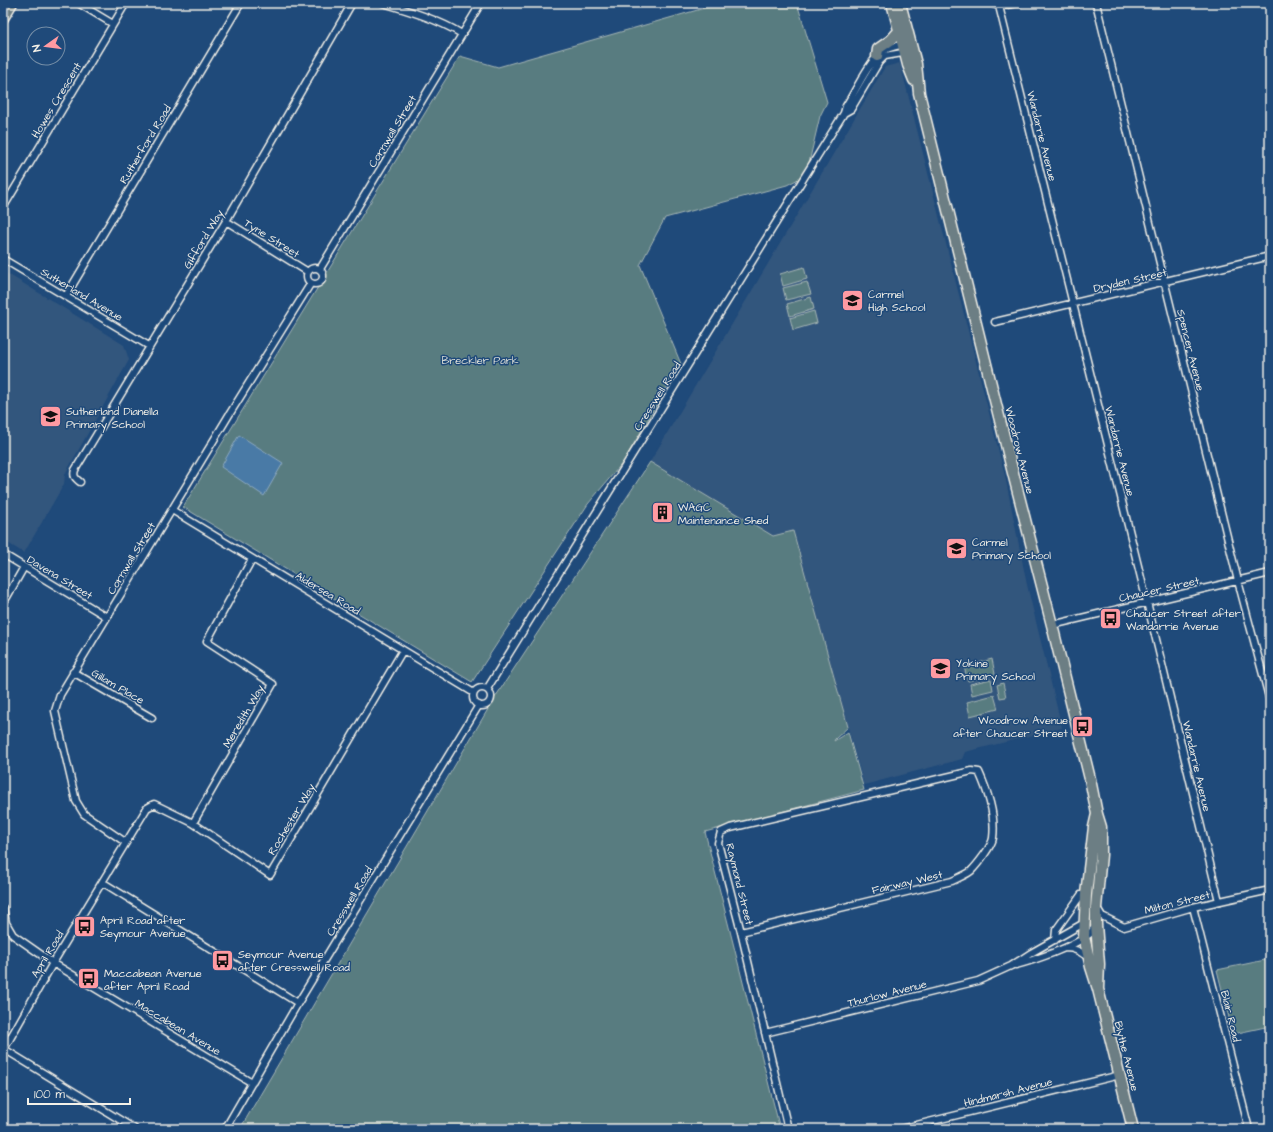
<svg xmlns="http://www.w3.org/2000/svg" width="1273" height="1132" viewBox="0 0 1273 1132" font-family="'Architects Daughter',sans-serif">
	<rect width="100%" height="100%" fill="#1f4a7a"/>
	<filter id="ink" filterUnits="userSpaceOnUse"><feTurbulence type="fractalNoise" baseFrequency=".025" numOctaves="2"/><feDisplacementMap in="SourceGraphic" scale="8" xChannelSelector="R" yChannelSelector="G"/><feConvolveMatrix kernelMatrix="1 2 1 2 8 2 1 2 1" color-interpolation-filters="sRGB"/></filter>
	<g filter="url(#ink)">
		<path fill="#33567d" d="M900 63 1005 476 1027 585 1062 728 965 752 962 759 864 785 793 532 773 536 650 462 885 67Z
			M3 271 124 345 129 360 65 474 64 484 24 553 3 540Z"/>
		<path fill="#587b80" stroke="#a6b6b4" d="M722 3H797L827 102 820 116 806 175 787 185 665 218 640 265 681 364 658 402 624 461 588 504 472 682 183 507 460 56 498 67Z
			M804 267 807 279 783 286 780 274Z
			M807 282 811 294 786 300 783 288Z
			M811 297 814 309 790 316 787 304Z
			M814 311 817 323 793 330 790 318Z
			M650 462 773 536 793 531 848 727 835 739 834 741 848 732 864 790 705 832 780 1129H240L494 699Z
			M992 659 995 674 968 681 964 667Z
			M991 679 993 690 972 695 970 684Z
			M1003 683 1006 697 1000 698 997 685Z
			M994 695 998 709 970 716 967 702Z
			M1270 959V1026L1233 1034 1217 970Z"/>
		<path fill="#497aa6" stroke="#8daac0" d="M239 435 283 463 264 496 221 467Z"/>
		<g fill="none" stroke-linecap="round" stroke-linejoin="round">
			<defs>
				<path id="street" d="M78 3 113 24
					M383 3C410 11 437 19 462 34
					M990 3 999 6 1019 3
					M1096 3 1238 581 1270 701
					M999 6 1147 602 1219 901
					M844 113 851 109 879 62 885 56 908 52
					M3 208 126 3
					M226 221 308 272
					M3 259 149 346
					M307 276a8 8 0 1 1 16 0a8 8 0 1 1-16 0Z
					M320 269 481 3
					M66 296 241 3
					M995 322 1270 256
					M80 482C75 478 73 476 75 470L226 221 352 3
					M172 510 474 693
					M3 554 107 617
					M3 604 24 567
					M1052 625 1270 573
					M73 672 152 718
					M473 697a9 9 0 1 1 18 0a9 9 0 1 1-18 0Z
					M487 689 844 113 846 106C855 92 869 61 882 52 888 47 897 46 905 44
					M193 823 273 684 207 641 252 559
					M125 842 84 814 76 801 55 711 60 695 229 415 311 283
					M102 882 298 1003
					M1193 907 1249 1129
					M3 908 6 923 13 935 53 963 252 1083
					M1097 908 1102 916 1124 927 1193 907 1270 890
					M741 932 952 881C958 878 966 875 971 871 977 865 992 846 993 838 996 815 988 792 979 772L972 771 730 828 721 832 718 843 741 932 788 1129
					M1055 940 1056 930 1081 895 1086 894
					M1065 948C1075 948 1081 952 1089 958
					M1016 965C1035 960 1073 947 1088 935 1092 933 1093 929 1096 925
					M765 1033 978 981 1011 966 1031 953 1084 923
					M4 1049 135 1129
					M3 1051 53 963 147 808 154 804 193 823 270 875 403 650
					M225 1129 298 1003 479 705
					M900 1129 1120 1075"/>
				<path id="primary" d="M892 3 908 65 914 80
					M900 3 916 64 919 93 1012 469 1052 625 1090 779 1097 814 1101 827V855L1096 908V924L1099 964 1098 989
					M3 18 12 3
					M877 56 878 49 891 40 899 31
					M1097 814 1094 827 1086 894 1084 937 1091 967 1098 989 1133 1129"/>
			</defs>
			<use href="#street" stroke="#f4f1e8" stroke-width="9"/>
			<use href="#primary" stroke="#f4f1e8" stroke-width="13"/>
			<use href="#street" stroke="#1f4a7a" stroke-width="6"/>
			<use href="#primary" stroke="#6c7e84" stroke-width="10"/>
		</g>
	</g>
	<defs>
		<symbol id="school-square" viewBox="-11 -11 22 22"><rect x="-9" y="-9" width="18" height="18" rx="4" fill="#ff9aa2" stroke="#1f4a7a"/><path d="M0-5L7-2L0 1L-7-2ZM-4 1L0 2.5L4 1V4Q0 6-4 4Z" fill="#111"/></symbol>
		<symbol id="building-square" viewBox="-11 -11 22 22"><rect x="-9" y="-9" width="18" height="18" rx="4" fill="#ff9aa2" stroke="#1f4a7a"/><path d="M-4-6H4V6H1V3H-1V6H-4ZM-2.5-4.3h1.7v1.8h-1.7ZM.8-4.3h1.7v1.8H.8ZM-2.5-1h1.7V.8h-1.7ZM.8-1h1.7V.8H.8Z" fill="#111"/></symbol>
		<symbol id="bus-square" viewBox="-11 -11 22 22"><rect x="-9" y="-9" width="18" height="18" rx="4" fill="#ff9aa2" stroke="#1f4a7a"/><path d="M-5-6H5V4H4V6H2V4H-2V6H-4V4H-5ZM-3.5-4V0h7V-4ZM-3.5 1.2v1.5H-2V1.2ZM2 1.2v1.5H3.5V1.2Z" fill="#111"/></symbol>
	</defs>
	<g fill-rule="evenodd">
		<use href="#school-square" x="840" y="288" width="25" height="25"/>
		<use href="#school-square" x="38" y="404" width="25" height="25"/>
		<use href="#building-square" x="650" y="500" width="25" height="25"/>
		<use href="#school-square" x="944" y="536" width="25" height="25"/>
		<use href="#bus-square" x="1098" y="606" width="25" height="25"/>
		<use href="#school-square" x="928" y="656" width="25" height="25"/>
		<use href="#bus-square" x="1070" y="714" width="25" height="25"/>
		<use href="#bus-square" x="72" y="914" width="25" height="25"/>
		<use href="#bus-square" x="210" y="948" width="25" height="25"/>
		<use href="#bus-square" x="76" y="966" width="25" height="25"/>
	</g>
	<g text-anchor="middle" stroke-width="3" stroke-linejoin="round" paint-order="stroke">
		<g font-size="11" fill="#f4f1e8" stroke="#1f4a7a">
			<text transform="translate(56 100) rotate(-59)" y="4">Howes Crescent</text>
			<text transform="translate(392 131) rotate(-59)" y="4">Cornwall Street</text>
			<text transform="translate(1042 136) rotate(76)" y="4">Wandarrie Avenue</text>
			<text transform="translate(145 144) rotate(-59)" y="4">Rutherford Road</text>
			<text transform="translate(272 238) rotate(32)" y="4">Tyne Street</text>
			<text transform="translate(203 239) rotate(-59)" y="4">Gifford Way</text>
			<text transform="translate(1130 280) rotate(-13)" y="4">Dryden Street</text>
			<text transform="translate(82 294) rotate(31)" y="4">Sutherland Avenue</text>
			<text transform="translate(1191 350) rotate(76)" y="4">Spencer Avenue</text>
			<text transform="translate(657 396) rotate(-58)" y="4">Cresswell Road</text>
			<text transform="translate(1020 450) rotate(76)" y="4">Woodrow Avenue</text>
			<text transform="translate(1120 451) rotate(76)" y="4">Wandarrie Avenue</text>
			<text transform="translate(131 558) rotate(-59)" y="4">Cornwall Street</text>
			<text transform="translate(60 577) rotate(31)" y="4">Davena Street</text>
			<text transform="translate(1159 589) rotate(-13)" y="4">Chaucer Street</text>
			<text transform="translate(328 593) rotate(31)" y="4">Aldersea Road</text>
			<text transform="translate(118 686) rotate(30)" y="4">Gillam Place</text>
			<text transform="translate(243 716) rotate(-60)" y="4">Meredith Way</text>
			<text transform="translate(1197 766) rotate(77)" y="4">Wandarrie Avenue</text>
			<text transform="translate(291 819) rotate(-59)" y="4">Rochester Way</text>
			<text transform="translate(907 882) rotate(-13)" y="4">Fairway West</text>
			<text transform="translate(740 884) rotate(76)" y="4">Raymond Street</text>
			<text transform="translate(349 901) rotate(-59)" y="4">Cresswell Road</text>
			<text transform="translate(1177 902) rotate(-14)" y="4">Milton Street</text>
			<text transform="translate(47 954) rotate(-59)" y="4">April Road</text>
			<text transform="translate(887 993) rotate(-14)" y="4">Thurlow Avenue</text>
			<text transform="translate(1231 1016) rotate(76)" y="4">Blair Road</text>
			<text transform="translate(178 1027) rotate(31)" y="4">Maccabean Avenue</text>
			<text transform="translate(1127 1056) rotate(76)" y="4">Blythe Avenue</text>
			<text transform="translate(1008 1092) rotate(-14)" y="4">Hindmarsh Avenue</text>
		</g>
		<g font-size="11" fill="#f4f1e8" stroke="#1f4a7a" text-anchor="start">
			<text x="868" y="298">Carmel<tspan x="868" dy="13">High School</tspan></text>
			<text x="66" y="415">Sutherland Dianella<tspan x="66" dy="13">Primary School</tspan></text>
			<text x="678" y="511">WAGC<tspan x="678" dy="13">Maintenance Shed</tspan></text>
			<text x="972" y="546">Carmel<tspan x="972" dy="13">Primary School</tspan></text>
			<text x="1126" y="617">Chaucer Street after<tspan x="1126" dy="13">Wandarrie Avenue</tspan></text>
			<text x="956" y="667">Yokine<tspan x="956" dy="13">Primary School</tspan></text>
			<text x="1068" y="724" text-anchor="end">Woodrow Avenue<tspan x="1068" dy="13">after Chaucer Street</tspan></text>
			<text x="100" y="924">April Road after<tspan x="100" dy="13">Seymour Avenue</tspan></text>
			<text x="238" y="958">Seymour Avenue<tspan x="238" dy="13">after Cresswell Road</tspan></text>
			<text x="104" y="977">Maccabean Avenue<tspan x="104" dy="13">after April Road</tspan></text>
		</g>
		<g font-size="11" fill="#dddfd8" stroke="#1f4a7a">
			<text x="480" y="364">Breckler Park</text>
		</g>
	</g>
	<rect width="1273" height="1132" fill="none" stroke="#1f4a7a" stroke-width="16"/>
	<rect x="8" y="8" width="1257" height="1116" fill="none" stroke="#f4f1e8" stroke-width="1.5" filter="url(#ink)"/>
	<g transform="translate(46 46) rotate(256)"><circle r="19" fill="#1f4a7a" stroke="#748da6"/>
	<path d="M0-3L7 15L0 10L-7 15Z" fill="#ff9aa2"/>
	<text y="-6" font-size="11" font-weight="bold" text-anchor="middle" fill="#f4f1e8">N</text>
	</g>
	<path d="M28 1098v6h102v-6" fill="none" stroke="#f4f1e8" stroke-width="2"/>
	<text x="34" y="1098" font-size="12" fill="#f4f1e8" stroke="#1f4a7a" stroke-width="3" paint-order="stroke">100 m</text>
</svg>
